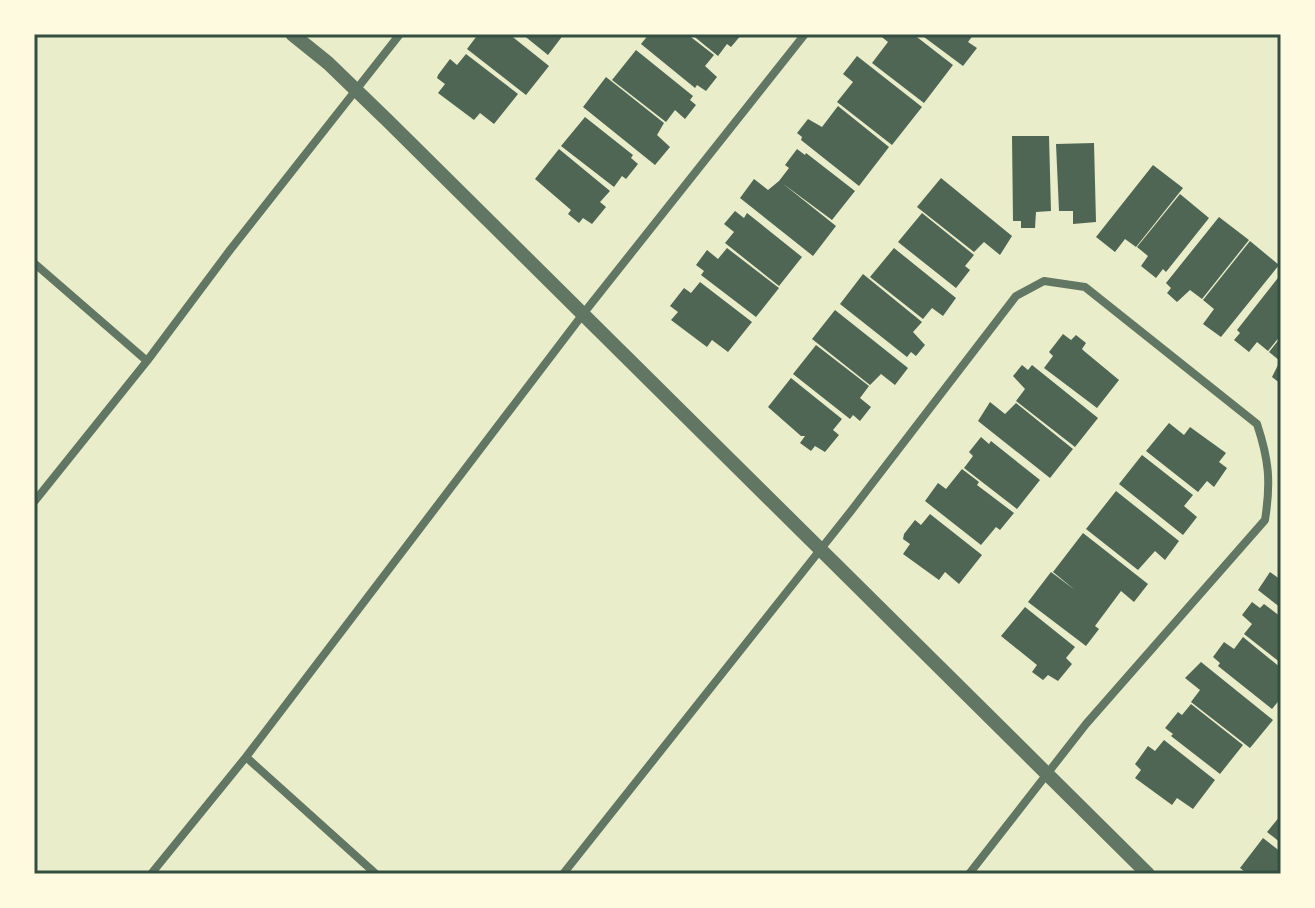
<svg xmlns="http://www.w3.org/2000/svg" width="1315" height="908" viewBox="0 0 1315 908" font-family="Barlow,sans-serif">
	<rect width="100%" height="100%" fill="#e9edc9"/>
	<path fill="#4f6655" d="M472 34H509L549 66 526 95 467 49 476 37Z
		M522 34H564L548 55Z
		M649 34H687L714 55 705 66 717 77 706 91 697 85 695 88 641 44Z
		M691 34H742L731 47 727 44 718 56Z
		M878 34H913L953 65 924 103 872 63 888 42Z
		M920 34H974L968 42 977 48 963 66Z
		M636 50 693 96 690 100 696 105 685 119 675 110 666 122 612 80Z
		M466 54 518 94 494 124 480 113 474 120 438 93 445 84 437 78 438 75 450 59 457 65Z
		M857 56 922 107 892 145 837 102 853 82 843 74Z
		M606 77 664 123 657 135 670 147 655 165 583 107Z
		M838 106 889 147 859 186 801 140 802 137 797 133 808 119 822 127Z
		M585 117 633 155 631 158 638 164 626 179 622 176 614 187 561 146Z
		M1012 136H1049L1051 211 1036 212 1035 228H1021V221H1013Z
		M1094 143 1096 222 1073 224V211H1059L1056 144Z
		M559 149 610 191 600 202 606 207 592 224 583 218 579 223 568 214 571 210 535 179Z
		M797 149 805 155 806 153 855 191 832 220 782 183 836 226 813 256 740 198 754 179 768 190 779 181 789 168 785 165Z
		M1153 165 1183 188 1136 247 1125 239 1115 252 1096 237Z
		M941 178 1012 236 1000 255 984 242 974 252 917 207Z
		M1180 194 1209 218 1166 272 1163 269 1156 278 1141 266 1148 256 1137 247Z
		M735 211 744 218 747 213 802 257 779 286 725 243 734 232 724 224Z
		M922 213 974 255 965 266 970 270 956 288 898 242Z
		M1219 217 1249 240 1202 299 1190 290 1177 302 1167 293 1171 288 1166 283Z
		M1250 241 1279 265 1221 337 1203 324 1214 309 1203 300Z
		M727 248 779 288 756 317 701 275 704 271 696 265 707 250 718 259Z
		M894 248 956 298 943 316 932 308 923 319 870 277Z
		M863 274 922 322 913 332 925 345 916 356 911 352 907 357 840 304Z
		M1281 274V335L1268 351 1257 342 1249 352 1234 340 1240 333 1237 330Z
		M700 282 752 322 728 352 712 340 707 347 671 320 678 312 670 306 684 288 691 293Z
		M835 310 908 368 895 385 881 374 870 385 812 339Z
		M1063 334 1071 340 1076 335 1086 343 1082 349 1084 351 1119 380 1097 408 1044 368 1053 356 1049 352Z
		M1281 337V384L1272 377 1280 361 1269 352Z
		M816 345 869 386 860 398 871 407 860 421 853 415 850 419 793 374Z
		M1022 365 1028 370 1032 365 1098 418 1075 447 1016 401 1025 389 1013 376Z
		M791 378 842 419 833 430 839 435 825 452 815 446 811 451 800 443 805 436H801L768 407Z
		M990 402 1005 414 1016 403 1073 449 1050 478 978 421Z
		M1169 423 1184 435 1190 427 1226 453 1219 462 1227 468 1214 487 1207 481 1198 492 1146 451Z
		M981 437 989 444 991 441 1040 480 1017 509 964 468 973 456 969 452Z
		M1142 455 1193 495 1184 506 1197 517 1183 535 1119 484Z
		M962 469 979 482 977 485 1014 513 1000 530 996 527 981 545 925 501 938 483 946 489Z
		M1116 491 1179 541 1165 560 1155 551 1138 570 1086 529Z
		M930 514 982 555 959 584 945 572 939 580 903 554 910 544 903 539 904 534 915 520 921 525Z
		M1083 533 1148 584 1134 602 1121 591 1095 626 1099 629 1086 646 1028 602 1051 572 1075 590 1053 572Z
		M1270 572 1281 580V608L1258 590Z
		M1252 602 1260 608 1264 604 1281 617V663L1244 634 1252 624 1242 615Z
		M1025 607 1075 647 1066 658 1072 664 1058 681 1048 675 1043 680 1032 672 1037 665 1001 636Z
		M1243 637 1281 668V698L1272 709 1218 666 1220 663 1213 657 1224 642 1234 649Z
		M1201 662 1273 720 1250 748 1191 702 1200 690 1185 678Z
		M1191 704 1243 745 1220 774 1171 736 1173 734 1165 728 1178 712 1182 715Z
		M1164 740 1215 780 1193 809 1177 798 1172 805 1135 778 1141 770 1135 764 1138 760 1148 746 1155 751Z
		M1281 815V843L1267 832Z
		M1263 838 1281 852V874H1248L1240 868Z"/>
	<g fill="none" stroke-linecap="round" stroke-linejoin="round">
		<path stroke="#617663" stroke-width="8" d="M34 263 147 361
			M34 502 147 361 230 250 400 34
			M246 757 376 874
			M151 874 246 757 583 314 805 34
			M563 874 851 511 1016 296 1044 281 1085 287 1257 424C1269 460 1271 482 1265 520L1086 724 969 874"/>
		<path stroke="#617663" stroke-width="14" d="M292 34 328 63 388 121 1148 874"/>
	</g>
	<rect width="1315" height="908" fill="none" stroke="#fefae0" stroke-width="72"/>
	<rect x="36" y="36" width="1243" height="836" fill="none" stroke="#344e41" stroke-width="3"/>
</svg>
